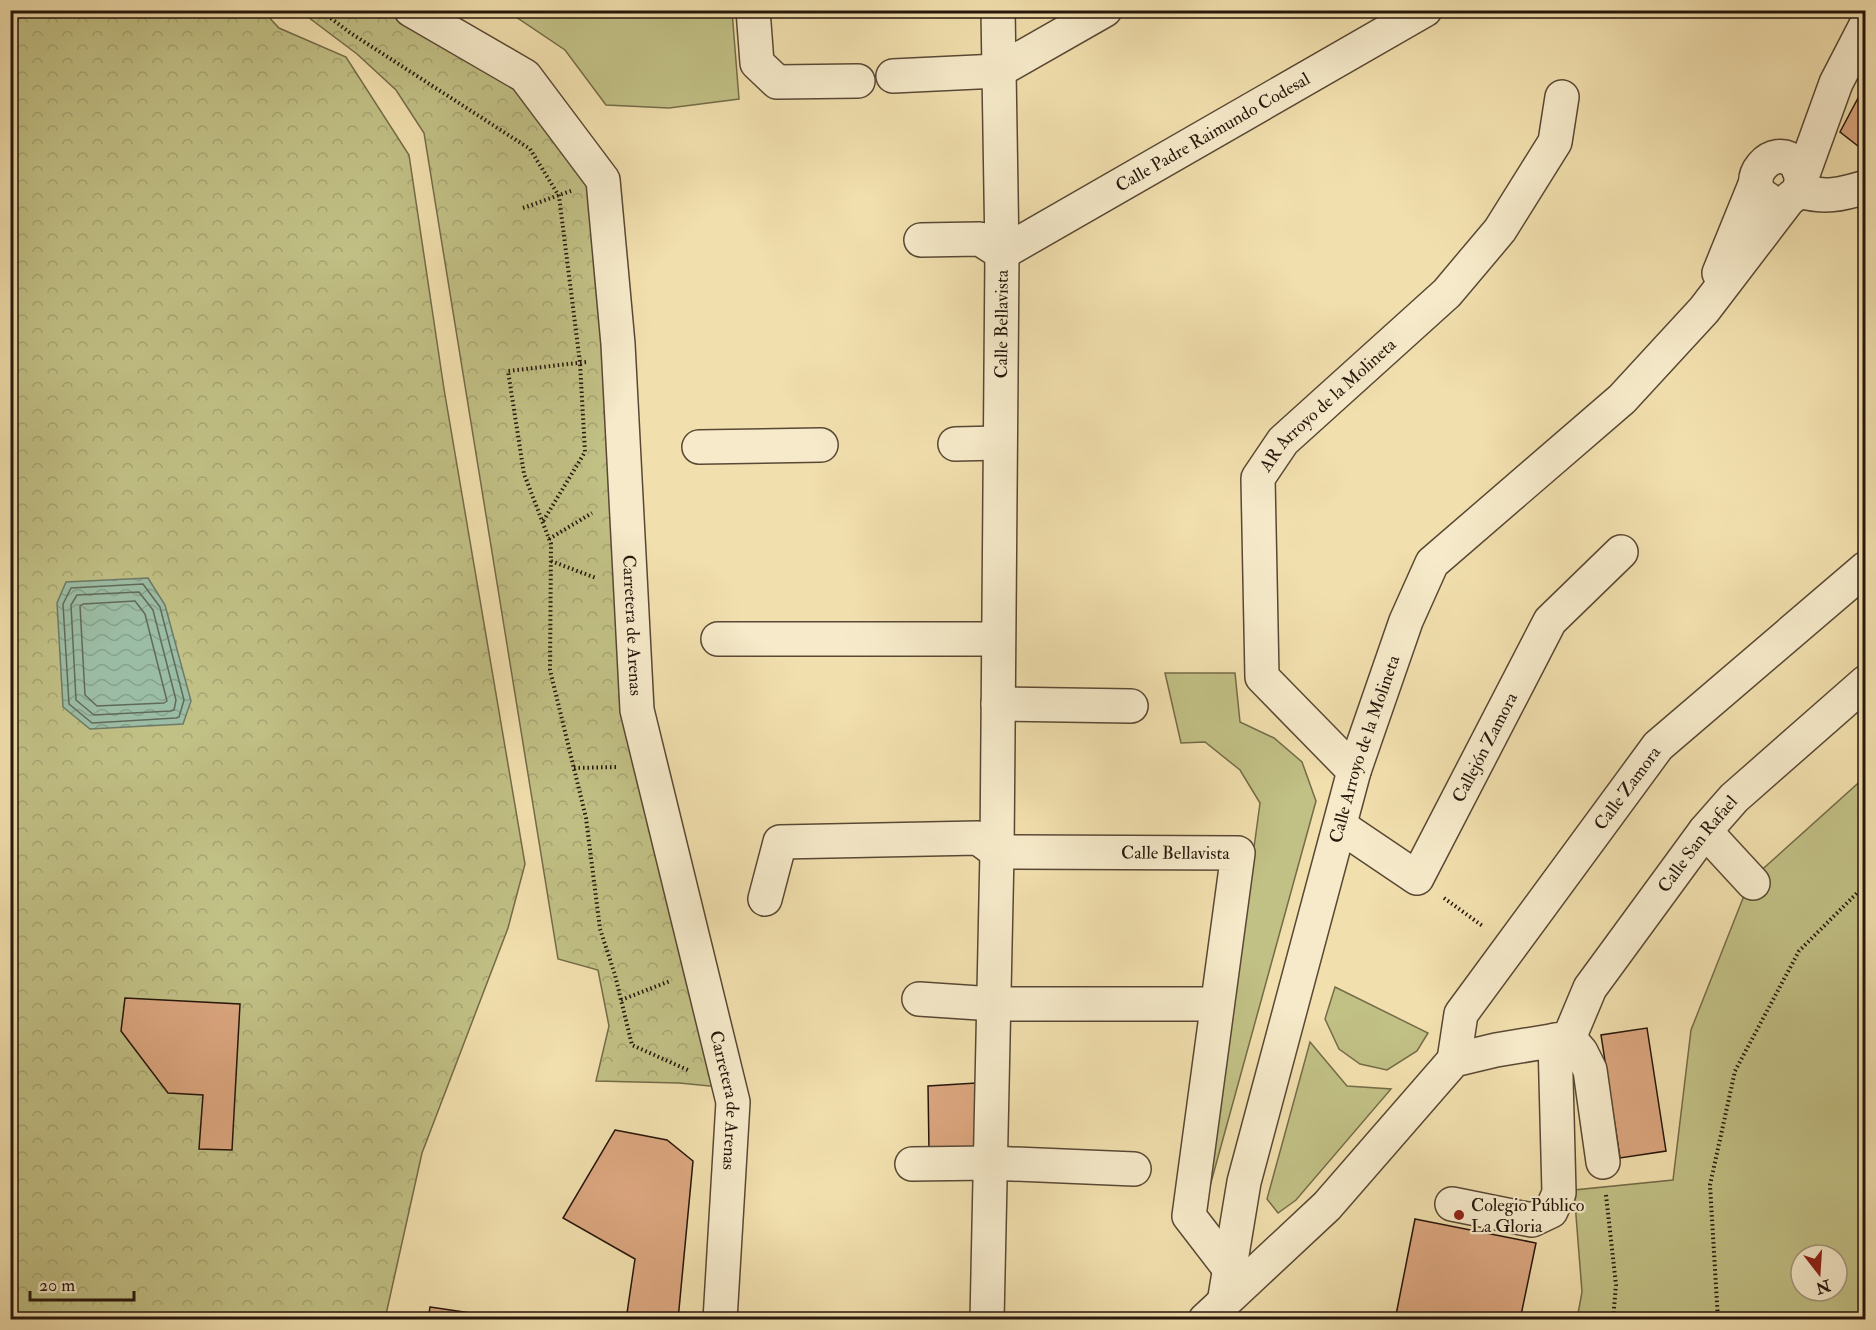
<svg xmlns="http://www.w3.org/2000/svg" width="1876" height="1330" viewBox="0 0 1876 1330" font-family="'IM FELL Double Pica',serif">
	<defs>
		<pattern id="forest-crowns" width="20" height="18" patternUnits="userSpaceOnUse" patternTransform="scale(1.5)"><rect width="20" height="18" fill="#c1c085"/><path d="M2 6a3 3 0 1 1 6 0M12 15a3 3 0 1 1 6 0" fill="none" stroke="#a6a472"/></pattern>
		<pattern id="water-waves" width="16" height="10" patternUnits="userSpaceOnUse" patternTransform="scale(1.5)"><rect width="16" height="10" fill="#9cbda5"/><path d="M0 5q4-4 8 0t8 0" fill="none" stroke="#86a28d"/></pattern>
	</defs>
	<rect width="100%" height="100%" fill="#f1dfad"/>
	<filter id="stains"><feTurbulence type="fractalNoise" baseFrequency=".00333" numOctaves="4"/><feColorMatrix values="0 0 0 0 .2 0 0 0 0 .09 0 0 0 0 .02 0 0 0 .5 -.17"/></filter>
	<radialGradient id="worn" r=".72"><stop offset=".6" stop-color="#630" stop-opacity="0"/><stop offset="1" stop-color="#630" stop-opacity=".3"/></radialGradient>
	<path fill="#c1c085" stroke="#746b48" stroke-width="1.5" fill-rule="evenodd" d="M667 11 668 17 732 11 739 99 669 108 606 105 565 50 507 11Z
		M1165 673H1235L1240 722 1274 738 1302 762 1316 801 1207 1197 1260 803 1240 770 1205 742 1181 743Z
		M1865 777V1319H1577L1582 1292 1574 1190 1673 1180 1691 1030 1747 888 1756 875ZM1801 1255H1837V1291H1801Z
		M1335 987 1428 1033 1417 1051 1387 1070 1360 1064 1339 1049 1325 1019Z
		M1310 1042 1347 1086 1391 1089 1296 1200 1278 1213 1267 1199Z"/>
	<path fill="url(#forest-crowns)" stroke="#746b48" stroke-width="1.5" d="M10 11H263L279 28 346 57 409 155 444 389 525 864 508 928 422 1153 385 1319H11Z
		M300 11H411L525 76 603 180 637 710 730 1088 679 1083 596 1081 609 1026 598 970 558 959 424 133 396 90 357 54Z"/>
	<path fill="url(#water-waves)" stroke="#6d7a67" stroke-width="1.5" d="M148 578 165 605 191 701 183 724 90 729 63 707 57 603 66 582Z"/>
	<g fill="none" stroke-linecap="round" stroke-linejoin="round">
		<path stroke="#616a58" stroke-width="1.5" d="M143 584 160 607 184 700 179 717 176 718 92 723 69 704 63 604 71 588Z
			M139 592 153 610 176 700 174 710 171 711 94 715 76 700 71 605 77 595Z
			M135 601 145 614 167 701 164 703 97 706 85 695 80 606 83 604Z"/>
	</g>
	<path fill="#dba67f" stroke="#26160b" stroke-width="1.5" d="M1866 83V144L1858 146 1840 132Z
		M125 998 240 1004 232 1150 199 1149 203 1095 168 1093 121 1031Z
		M1647 1028 1666 1151 1620 1158 1601 1035Z
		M976 1083 978 1150 929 1151 928 1086Z
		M615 1130 667 1140 693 1161 678 1320H626L635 1259 563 1218Z
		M1415 1219 1536 1243 1520 1320H1395Z
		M430 1307 519 1320H428Z"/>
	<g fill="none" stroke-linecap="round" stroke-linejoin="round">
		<defs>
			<g id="minor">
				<path id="s1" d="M411 10 525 76 603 180 618 344 637 710 733 1102 720 1320"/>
				<path d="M753 10 757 63 777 82 858 81"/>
				<path d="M893 76 998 71 1105 10"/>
				<path d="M1799 191C1825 198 1840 195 1866 187"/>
				<path d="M1766 198C1738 183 1773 139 1796 164 1798 167 1800 174 1802 177"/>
				<path id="s2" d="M921 240 980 239 1002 253 1425 10"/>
				<path d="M1719 273 1756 182"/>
				<path d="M955 444 999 443"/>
				<path d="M699 447 821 445"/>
				<path d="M718 639H998"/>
				<path d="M998 704 1131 706"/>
				<path id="s3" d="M1354 771 1262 677 1258 478 1283 441 1447 293 1500 230 1555 142 1562 97"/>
				<path id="s4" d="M1340 826 1417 878 1550 621 1621 552"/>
				<path d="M1705 831 1753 883"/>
				<path id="s5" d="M765 899 780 842 978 838 997 852 1238 853 1189 1216 1229 1268"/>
				<path d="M919 999 994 1004H1217"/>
				<path id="s6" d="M1569 1038 1590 988 1705 831 1734 798 1866 682"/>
				<path d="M1569 1038 1581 1052 1590 1070 1603 1162"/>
				<path id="s7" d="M1454 1060 1461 1014 1658 746 1866 568"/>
				<path d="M912 1164 990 1163 1134 1169"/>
				<path d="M1452 1204 1532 1220 1551 1211 1559 1193 1555 1040"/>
				<path id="s8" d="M1224 1303 1244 1182 1354 771 1406 621 1432 563 1622 399 1704 310 1788 200 1799 191 1802 177 1836 83 1866 25"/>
				<path id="s9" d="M987 1320 997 852 1002 253 998 10"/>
				<path d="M1205 1320 1327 1206 1454 1060 1496 1050 1569 1038"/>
			</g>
		</defs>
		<use href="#minor" stroke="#594834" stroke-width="36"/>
		<path stroke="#26160b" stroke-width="4" stroke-dasharray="1.5 3" stroke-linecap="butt" d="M320 10 349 32 530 149 559 196 580 363 585 452 542 523
			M523 208 571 191
			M586 362 508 371 524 474 551 544 550 670 586 818 600 929 615 975 632 1045 690 1071
			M549 539 592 513
			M551 561 596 578
			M574 768 617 767
			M1444 898 1484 927
			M621 1000 670 981
			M1606 1195 1616 1285 1613 1320
			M1718 1320 1710 1185 1735 1071 1799 951 1866 884"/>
		<use href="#minor" stroke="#f6eaca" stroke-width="33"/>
	</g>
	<circle fill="#8f2418" stroke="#f6eaca" stroke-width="2" cx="1459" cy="1215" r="6"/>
	<g text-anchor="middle" stroke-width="4.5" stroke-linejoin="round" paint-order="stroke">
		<g font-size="18" fill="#26160b" stroke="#f6eaca">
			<text dy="6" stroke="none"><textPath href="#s2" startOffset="328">Calle Padre Raimundo Codesal</textPath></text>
			<text dy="6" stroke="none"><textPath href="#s9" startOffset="996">Calle Bellavista</textPath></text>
			<text dy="6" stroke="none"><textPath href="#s3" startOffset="432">AR Arroyo de la Molineta</textPath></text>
			<text dy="6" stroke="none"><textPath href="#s1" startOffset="708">Carretera de Arenas</textPath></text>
			<text dy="6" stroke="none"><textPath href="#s4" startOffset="240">Callejón Zamora</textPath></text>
			<text dy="6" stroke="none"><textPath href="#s8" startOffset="572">Calle Arroyo de la Molineta</textPath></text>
			<text dy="6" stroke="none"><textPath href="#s7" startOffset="327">Calle Zamora</textPath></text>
			<text dy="6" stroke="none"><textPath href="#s6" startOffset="234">Calle San Rafael</textPath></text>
			<text dy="6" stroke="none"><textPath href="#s5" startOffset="459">Calle Bellavista</textPath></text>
			<text dy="6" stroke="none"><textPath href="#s1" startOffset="1194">Carretera de Arenas</textPath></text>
		</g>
		<g font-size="18" fill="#26160b" stroke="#f6eaca" text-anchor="start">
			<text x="1471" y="1211">Colegio Público<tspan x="1471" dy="21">La Gloria</tspan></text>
		</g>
	</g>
	<rect width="1876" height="1330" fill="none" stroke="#f1dfad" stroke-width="36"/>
	<rect x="12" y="12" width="1852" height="1306" fill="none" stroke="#26160b" stroke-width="3"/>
	<rect x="18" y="18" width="1840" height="1294" fill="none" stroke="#26160b" stroke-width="1.5"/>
	<g transform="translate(1819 1273) rotate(163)"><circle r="28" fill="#f6eaca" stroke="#a3957e" stroke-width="1.5"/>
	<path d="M0-4.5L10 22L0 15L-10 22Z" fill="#8f2418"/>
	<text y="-9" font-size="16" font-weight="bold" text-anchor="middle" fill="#26160b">N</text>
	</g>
	<path d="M30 1291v9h104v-9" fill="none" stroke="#26160b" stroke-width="3"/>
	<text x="39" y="1291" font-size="18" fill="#26160b" stroke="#f6eaca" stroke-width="4.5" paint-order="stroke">20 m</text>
	<rect width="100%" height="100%" filter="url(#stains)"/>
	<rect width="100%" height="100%" fill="url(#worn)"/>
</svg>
